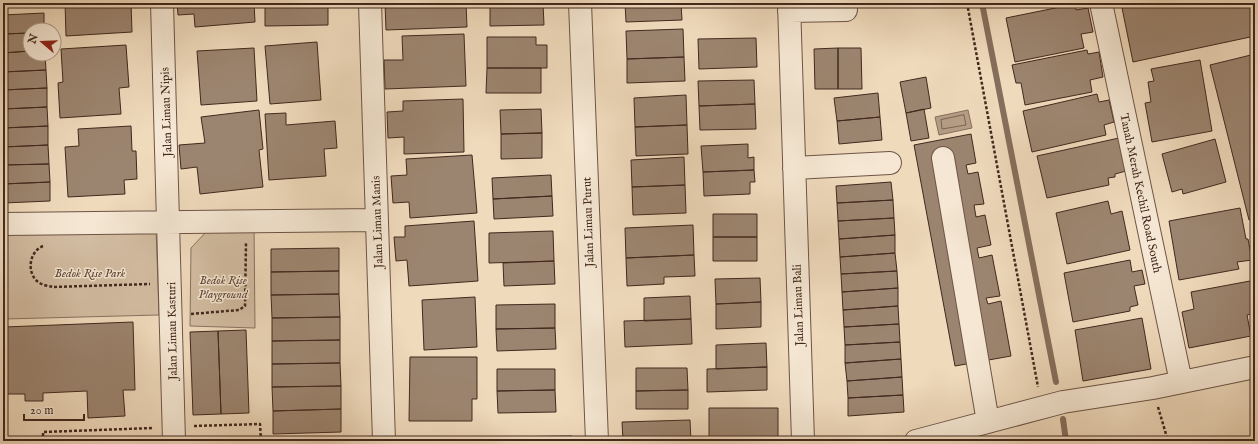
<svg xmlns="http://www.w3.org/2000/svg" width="1258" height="444" viewBox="0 0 1258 444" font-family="'IM FELL English',serif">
	<rect width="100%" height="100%" fill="#efdabc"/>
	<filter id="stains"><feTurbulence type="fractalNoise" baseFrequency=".005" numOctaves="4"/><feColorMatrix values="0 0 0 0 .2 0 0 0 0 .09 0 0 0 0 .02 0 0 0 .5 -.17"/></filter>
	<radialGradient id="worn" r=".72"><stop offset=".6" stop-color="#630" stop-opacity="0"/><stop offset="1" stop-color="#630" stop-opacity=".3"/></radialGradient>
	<path fill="#d2bca1" stroke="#8a7260" d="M254 224 255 328 190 326 191 248 208 230Z
		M156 228 159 315 4 319 3 230Z"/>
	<path fill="#b59d86" stroke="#876e5c" d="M968 110 972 128 939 135 935 117Z"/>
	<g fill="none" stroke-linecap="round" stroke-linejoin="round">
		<path stroke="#7c6252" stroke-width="1" d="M964 115 966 125 942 129 941 120Z"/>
		<path stroke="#876e5c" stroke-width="6" d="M982 3 1056 382
			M1063 419 1066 441"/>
	</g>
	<path fill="#9c8570" stroke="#43281e" d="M65 3H131L132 32 66 36Z
		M177 3H254L255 22 195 27 194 14 178 15Z
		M265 3H328V25L265 26Z
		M385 3H466L467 27 386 30Z
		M490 3H543L544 25 490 26Z
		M625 3H681L682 20 626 22Z
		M1121 3H1255V36L1133 62Z
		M1075 4 1076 10 1088 8 1093 32 1081 34 1084 48 1015 62 1006 18Z
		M44 13V30H30V33L3 34V15Z
		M683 29 684 57 627 59 626 31Z
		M30 33V51L3 53V34Z
		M464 34 466 86 385 89 384 60H403L402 36Z
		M487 37H536V45H547V68H487Z
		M756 38 757 67 699 69 698 39Z
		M317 42 321 100 270 104 265 46Z
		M126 45 129 87 119 88 121 114 60 118 58 83 63 82 61 49Z
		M254 48 257 101 201 105 197 51Z
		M838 48H861L862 89H838Z
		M838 48V89H815L814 49Z
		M1087 50 1088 54 1099 52 1103 77 1090 80 1092 92 1025 105 1021 83H1016L1012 65Z
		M30 51V54H45L46 70 3 72V53Z
		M1255 54V218L1249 220 1210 65Z
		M684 57 685 81 627 83V59Z
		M1200 60 1212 131 1152 142 1145 103 1151 102 1148 82 1154 81 1151 69Z
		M487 68H541V93H486Z
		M46 70 47 88 3 90V72Z
		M926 77 931 108 906 113 900 82Z
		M754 80 755 104 699 106 698 81Z
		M47 88V107L3 109V90Z
		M878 93 880 117 837 121 834 98Z
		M1097 94 1099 102 1109 100 1114 122 1104 125 1106 135 1032 152 1023 111Z
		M686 95 687 125 635 127 634 98Z
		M463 99 464 152 404 154V137L388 138 387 112 403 111V101Z
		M755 104 756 129 700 130 699 106Z
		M47 107 48 126 3 128V109Z
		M541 109 542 133 501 134 500 110Z
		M924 109 929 138 911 141 906 113Z
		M259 110 263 149 259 150 263 187 200 194 197 167 181 169 179 145 205 143 201 117Z
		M286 113V125L335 121 337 148 324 149 326 176 269 180 265 114Z
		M880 117 882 140 839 144 837 121Z
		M687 125 688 154 636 156 635 127Z
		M48 126V145L3 147V128Z
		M131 126 132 151H136L137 179 124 180 125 194 68 197 65 147 79 146 78 129Z
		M542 133V158L501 159V134Z
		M971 134 976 163 966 165 968 174 978 172 984 204 974 205 976 217 985 215 991 245 977 248 979 258 992 255 1000 296 986 298 988 304 1001 301 1011 356 955 366 914 145Z
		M1119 138 1126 171 1115 174V177L1108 178 1109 185 1047 198 1037 156Z
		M1215 139 1226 182 1183 194 1182 189 1172 192 1162 154Z
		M748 144V158L754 157V170L703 172 701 146Z
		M48 145 49 164 3 165V147Z
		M472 155 477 213 410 218 409 202 393 203 391 176 407 175 406 159Z
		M684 157 685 185 632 187 631 160Z
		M49 164 50 182 3 184V165Z
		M754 170 755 182H750V194L704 196 703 172Z
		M551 175 552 196 493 199 492 178Z
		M50 182V201L3 203V184Z
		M891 182 893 200 837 203 836 186Z
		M685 185 686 213 633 215 632 187Z
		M552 196 553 216 494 219 493 199Z
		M893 200 894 218 838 221 837 203Z
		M1108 201 1111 214 1122 211 1130 250 1067 264 1056 213Z
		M1240 208 1246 239H1248L1252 260 1237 262 1239 269 1179 280 1169 221Z
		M713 214H757V237H713Z
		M894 218 895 235 839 239 838 221Z
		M474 221 478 281 409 286 407 260 396 261 394 237H405V226Z
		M693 225 694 255 626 258 625 228Z
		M1255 229V250L1251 230Z
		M553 231 554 261 489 263V233Z
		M895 235V253L840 257 839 239Z
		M713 237H757V261H713Z
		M339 248V271L271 272V249Z
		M895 253 897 271 841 274 840 257Z
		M694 255 695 276 664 277V284L627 286 626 258Z
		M1130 260 1132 272 1142 270 1145 284 1134 286 1138 305 1130 307V311L1073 322 1064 273Z
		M554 261 555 284 504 286 503 263Z
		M339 271V294L271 295V272Z
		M897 271 898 288 842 292 841 274Z
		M760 278 761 302 716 304 715 279Z
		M1250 281 1255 305V313L1247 315 1251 336 1189 348 1182 312 1194 309 1191 292Z
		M898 288V306L843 310 842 292Z
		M339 294 340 317 272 318 271 295Z
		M690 296 691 319 644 321V298Z
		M475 297 477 347 424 350 422 300Z
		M761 302V327L716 329V304Z
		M555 304V328L496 329V305Z
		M898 306 899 324 844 327 843 310Z
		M340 317V340L272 341V318Z
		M1142 318 1151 369 1083 381 1075 330Z
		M691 319 692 344 625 347 624 321Z
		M133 322 135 390H123L125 416 88 418 87 391 43 393V401H25V394H7L4 327Z
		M899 324 900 342 845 345 844 327Z
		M555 328 556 349 497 351 496 329Z
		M246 330 249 413 221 414 218 331Z
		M218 331 221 414 193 415 190 332Z
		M340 340V363L272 364V341Z
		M900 342 901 359 845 363V345Z
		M766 343 767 367 716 369V345Z
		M410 357H477V399H472V421H409Z
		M901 359 902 377 847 381 845 363Z
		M340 363 341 386 272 387V364Z
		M767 367V390L707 392V369Z
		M636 368H687L688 390 636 391Z
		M497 369H555V390L497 391Z
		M902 377 903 395 848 398 847 381Z
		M341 386V409L273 411 272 387Z
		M555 390 556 412 498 413 497 391Z
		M688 390V409H636V391Z
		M903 395 904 412 848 416V398Z
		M709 408H778V440H709Z
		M341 409V432L273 434V411Z
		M690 420 691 441H623L622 422Z
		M572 436V441H496V437Z"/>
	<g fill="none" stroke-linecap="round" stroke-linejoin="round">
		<defs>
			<path id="minor" d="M162 3 174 441
				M370 3 384 441
				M580 3 597 441
				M789 3 803 441
				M1101 3 1181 382
				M789 11 846 10
				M943 158 988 422
				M794 168 890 163
				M3 224 377 220
				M916 441 1063 402 1153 388 1255 367"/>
		</defs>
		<use href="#minor" stroke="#6e5446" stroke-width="24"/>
		<path stroke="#43281e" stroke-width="2.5" stroke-dasharray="3 2" stroke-linecap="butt" d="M967 3 1038 387
			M43 246C30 251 26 271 37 281 41 285 48 286 53 287L150 284
			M191 314 239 310 245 306 246 243
			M1158 407 1168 441
			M194 426 260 424 261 441
			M43 441V432L153 428
			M880 441 897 437"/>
		<use href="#minor" stroke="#f5e7d3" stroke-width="22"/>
	</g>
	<g text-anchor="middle" stroke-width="3" stroke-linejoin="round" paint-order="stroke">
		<g font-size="12" fill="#43281e" stroke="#f5e7d3">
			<text transform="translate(166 112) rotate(-92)" y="4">Jalan Limau Nipis</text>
			<text transform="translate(1141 193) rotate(78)" y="4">Tanah Merah Kechil Road South</text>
			<text transform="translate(377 222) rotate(-92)" y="4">Jalan Limau Manis</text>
			<text transform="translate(588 222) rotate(-92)" y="4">Jalan Limau Purut</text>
			<text transform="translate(798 305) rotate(-92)" y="4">Jalan Limau Bali</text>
			<text transform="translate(172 331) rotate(-91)" y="4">Jalan Limau Kasturi</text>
		</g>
		<g font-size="12" font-style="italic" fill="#604638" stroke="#f5e7d3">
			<text x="90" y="277">Bedok Rise Park</text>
			<text x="223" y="284">Bedok Rise<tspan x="223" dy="14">Playground</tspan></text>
		</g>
	</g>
	<rect width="1258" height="444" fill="none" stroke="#efdabc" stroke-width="16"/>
	<rect x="4" y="4" width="1250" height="436" fill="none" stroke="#43281e" stroke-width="2"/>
	<rect x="8" y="8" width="1242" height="428" fill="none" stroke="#43281e"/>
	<g transform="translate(42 42) rotate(289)"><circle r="19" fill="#f5e7d3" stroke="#ae9b8b"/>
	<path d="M0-3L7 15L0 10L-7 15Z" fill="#8f2418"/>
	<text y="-6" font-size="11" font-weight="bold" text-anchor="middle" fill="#43281e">N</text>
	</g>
	<path d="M24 414v6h60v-6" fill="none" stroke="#43281e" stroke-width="2"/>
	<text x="30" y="414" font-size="12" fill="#43281e" stroke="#f5e7d3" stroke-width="3" paint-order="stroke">20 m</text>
	<rect width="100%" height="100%" filter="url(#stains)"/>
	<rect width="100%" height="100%" fill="url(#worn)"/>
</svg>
